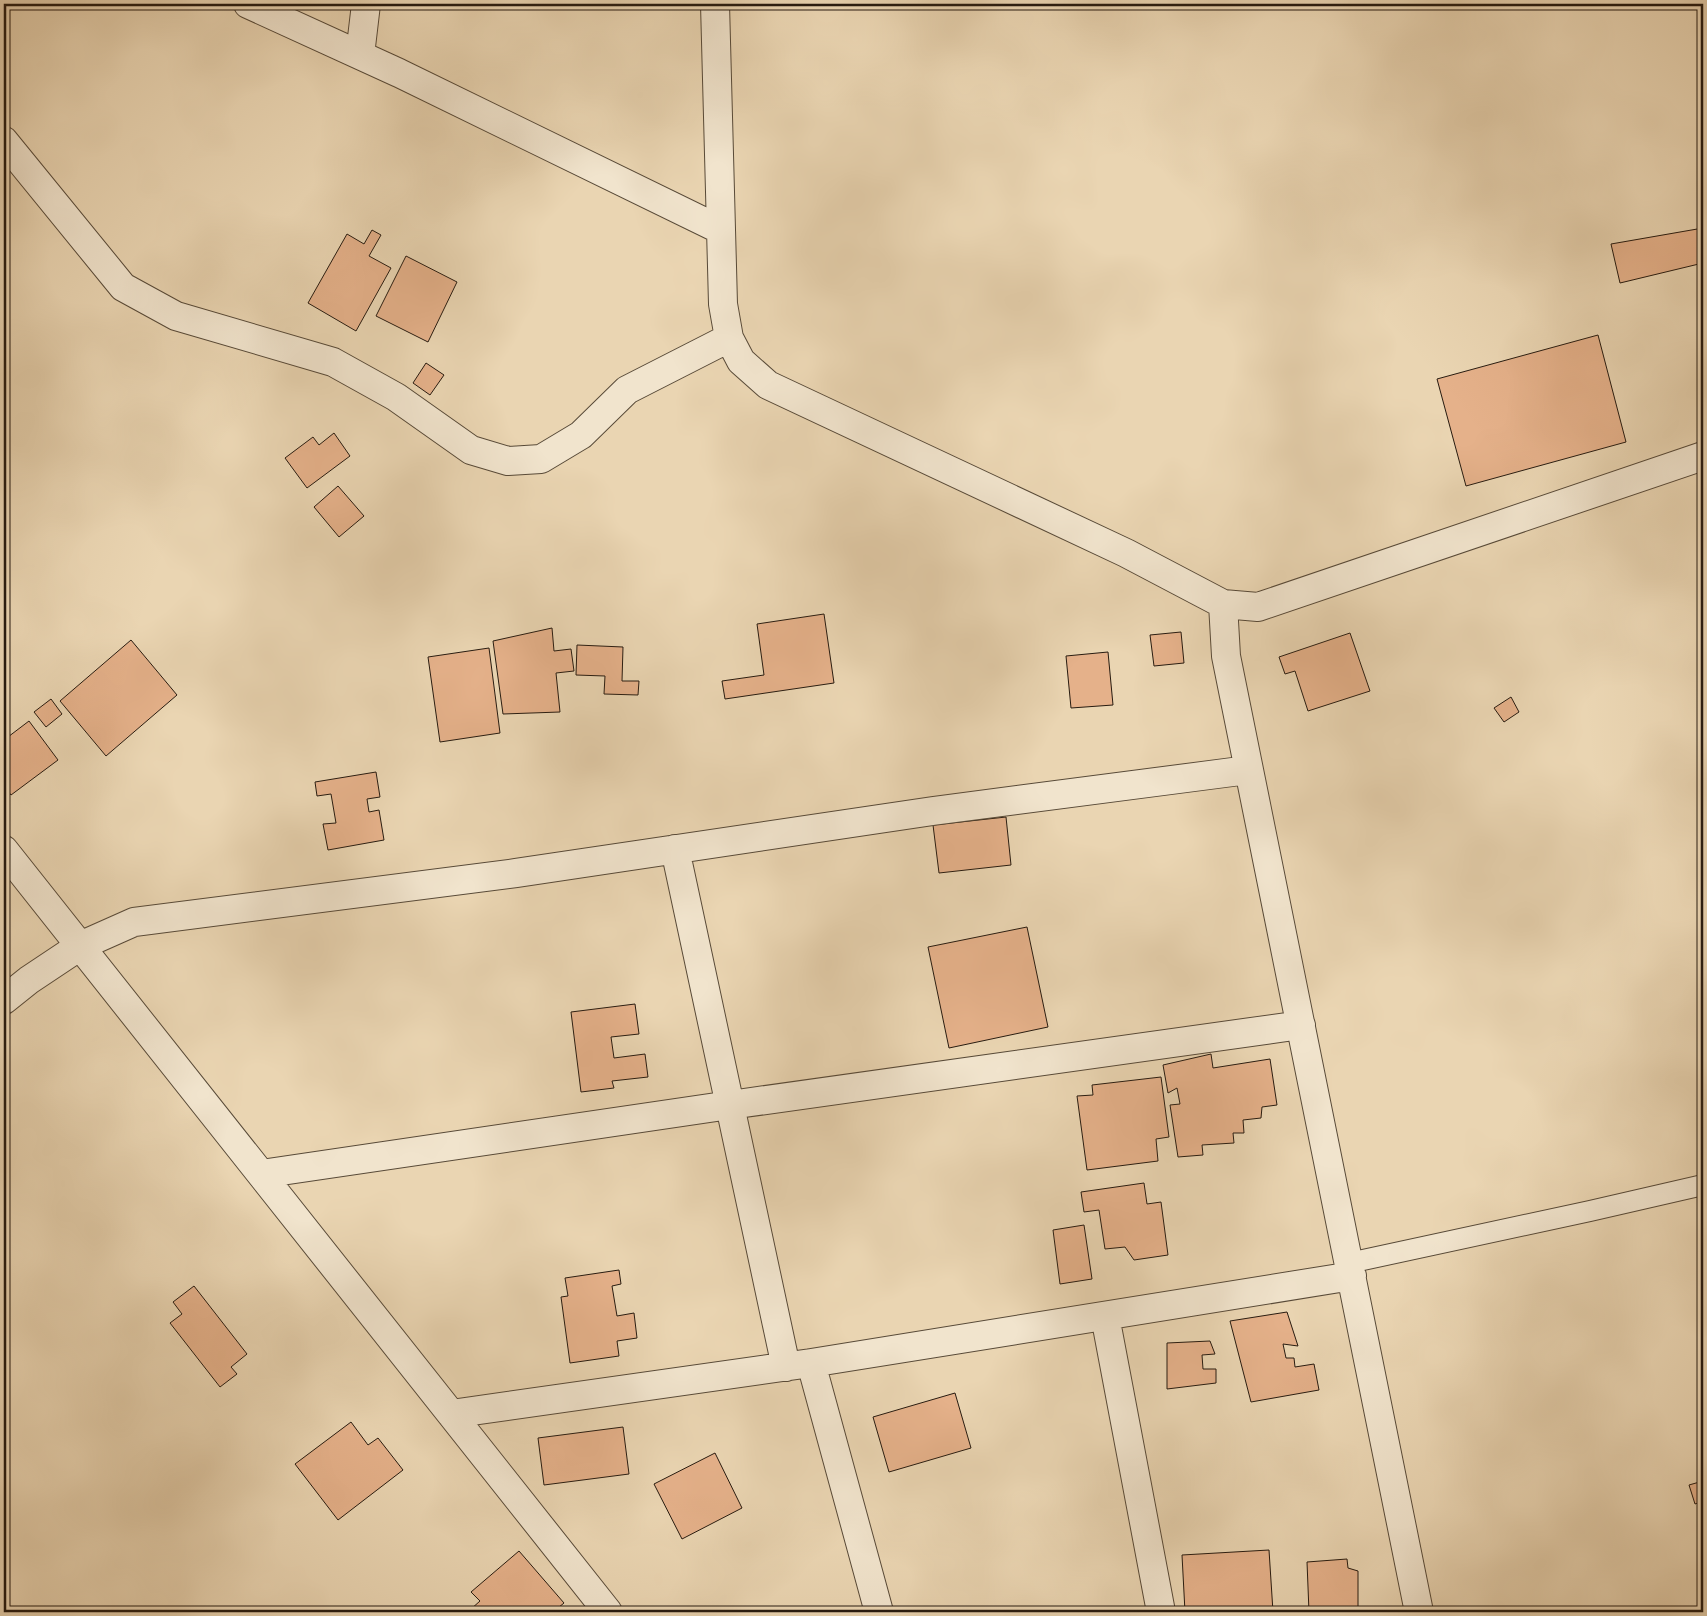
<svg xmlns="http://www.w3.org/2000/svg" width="1707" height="1616" viewBox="0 0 1707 1616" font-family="Vollkorn,serif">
	<rect width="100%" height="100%" fill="#ead5b2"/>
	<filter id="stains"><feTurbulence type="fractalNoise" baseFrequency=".004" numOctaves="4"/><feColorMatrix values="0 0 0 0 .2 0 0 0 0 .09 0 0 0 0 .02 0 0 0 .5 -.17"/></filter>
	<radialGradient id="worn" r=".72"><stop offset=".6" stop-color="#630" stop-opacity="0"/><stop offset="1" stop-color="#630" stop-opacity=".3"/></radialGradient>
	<path fill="#e5b18a" stroke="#271b10" d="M1703 228V263L1620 283 1611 244Z
		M372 230 381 235 369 256 391 268 356 331 308 303 347 234 364 244Z
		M406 256 457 282 428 342 376 316Z
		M1598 335 1626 442 1466 486 1437 379Z
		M426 363 444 375 430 395 413 383Z
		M334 433 350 456 307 488 285 458 313 437 319 445Z
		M338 486 364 516 339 537 314 507Z
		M824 614 834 683 725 699 722 681 764 675 757 624Z
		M552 628 554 651 571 649 574 671 556 673 560 712 503 714 493 641Z
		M1181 632 1184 663 1154 666 1150 635Z
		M1350 633 1370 691 1308 711 1295 671 1285 674 1279 657Z
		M131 640 177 695 106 756 60 701Z
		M577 645 623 647 622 681H639L638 695 604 694 605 676 576 675Z
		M489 648 500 733 440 742 428 657Z
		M1108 652 1113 705 1071 708 1066 656Z
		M1511 697 1519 712 1504 722 1494 708Z
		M51 699 62 714 46 727 34 712Z
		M29 721 58 760 11 795 4 786V740Z
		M376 772 380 797 367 799 369 812 379 810 384 840 328 850 323 824 336 823 331 794 317 796 315 782Z
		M1006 817 1011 865 939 873 933 825Z
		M1027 927 1048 1027 949 1048 928 947Z
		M635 1004 639 1034 611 1037 614 1058 645 1054 648 1077 612 1081 614 1088 581 1092 571 1012Z
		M1211 1054 1213 1068 1270 1059 1277 1105 1262 1107 1261 1118 1243 1120 1244 1133H1233L1234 1143 1202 1145 1203 1155 1178 1157 1170 1105 1180 1104 1177 1088 1168 1093 1163 1065Z
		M1161 1077 1169 1137 1156 1139 1158 1161 1087 1170 1077 1096 1093 1095 1092 1085Z
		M1144 1183 1147 1204 1161 1202 1168 1255 1134 1260 1125 1247 1105 1249 1099 1210 1084 1212 1081 1192Z
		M1084 1225 1092 1279 1060 1284 1053 1230Z
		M619 1270 621 1284 612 1286 617 1316 634 1313 637 1338 617 1341 619 1356 570 1363 561 1297 568 1296 565 1278Z
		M194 1286 247 1354 231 1367 237 1374 220 1387 170 1323 182 1314 173 1302Z
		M1287 1312 1298 1346 1283 1344 1286 1358H1294L1295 1367 1314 1364 1319 1390 1251 1402 1230 1321Z
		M1210 1341 1215 1354 1202 1355 1203 1369H1216V1383L1167 1389V1343Z
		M955 1393 971 1448 889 1472 873 1417Z
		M351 1422 368 1445 378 1438 403 1470 338 1520 295 1464Z
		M623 1427 629 1474 544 1485 538 1438Z
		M715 1453 742 1508 682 1539 654 1484Z
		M1703 1481V1501L1695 1504 1689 1485Z
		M1269 1550 1273 1612H1185L1182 1555Z
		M519 1551 564 1603 553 1612H474L471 1609 480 1601 471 1592Z
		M1347 1559 1348 1568 1358 1571V1608L1309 1612 1307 1562Z"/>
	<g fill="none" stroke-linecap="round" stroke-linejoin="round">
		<defs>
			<path id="service" d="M1349 1263 1590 1211 1703 1185"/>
			<path id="minor" d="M248 4 399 73 721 230
				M715 4 723 304 729 338 741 361 768 385 1126 553 1223 604 1258 607 1703 456
				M360 55 366 4
				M4 141 123 287 176 316 333 362 396 397 471 450 508 461 541 459 581 435 627 390 729 338
				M1223 604 1226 656 1419 1612
				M675 849 786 1367
				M4 850 608 1612
				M4 1000 29 980 80 946 134 922 516 873 933 811 1248 770
				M261 1174 730 1105 1301 1025
				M1105 1316 1161 1612
				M811 1363 879 1612
				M451 1414 811 1363 1352 1276"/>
		</defs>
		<use href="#service" stroke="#584a38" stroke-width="22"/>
		<use href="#minor" stroke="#584a38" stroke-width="30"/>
		<use href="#service" stroke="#f1e4cd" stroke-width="20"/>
		<use href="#minor" stroke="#f1e4cd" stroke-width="28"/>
	</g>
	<rect width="1707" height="1616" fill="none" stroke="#ead5b2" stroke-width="20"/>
	<rect x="5" y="5" width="1697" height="1606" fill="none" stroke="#271b10" stroke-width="2.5"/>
	<rect x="10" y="10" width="1687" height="1596" fill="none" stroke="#271b10"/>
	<rect width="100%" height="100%" filter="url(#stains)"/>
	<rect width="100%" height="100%" fill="url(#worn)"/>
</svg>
